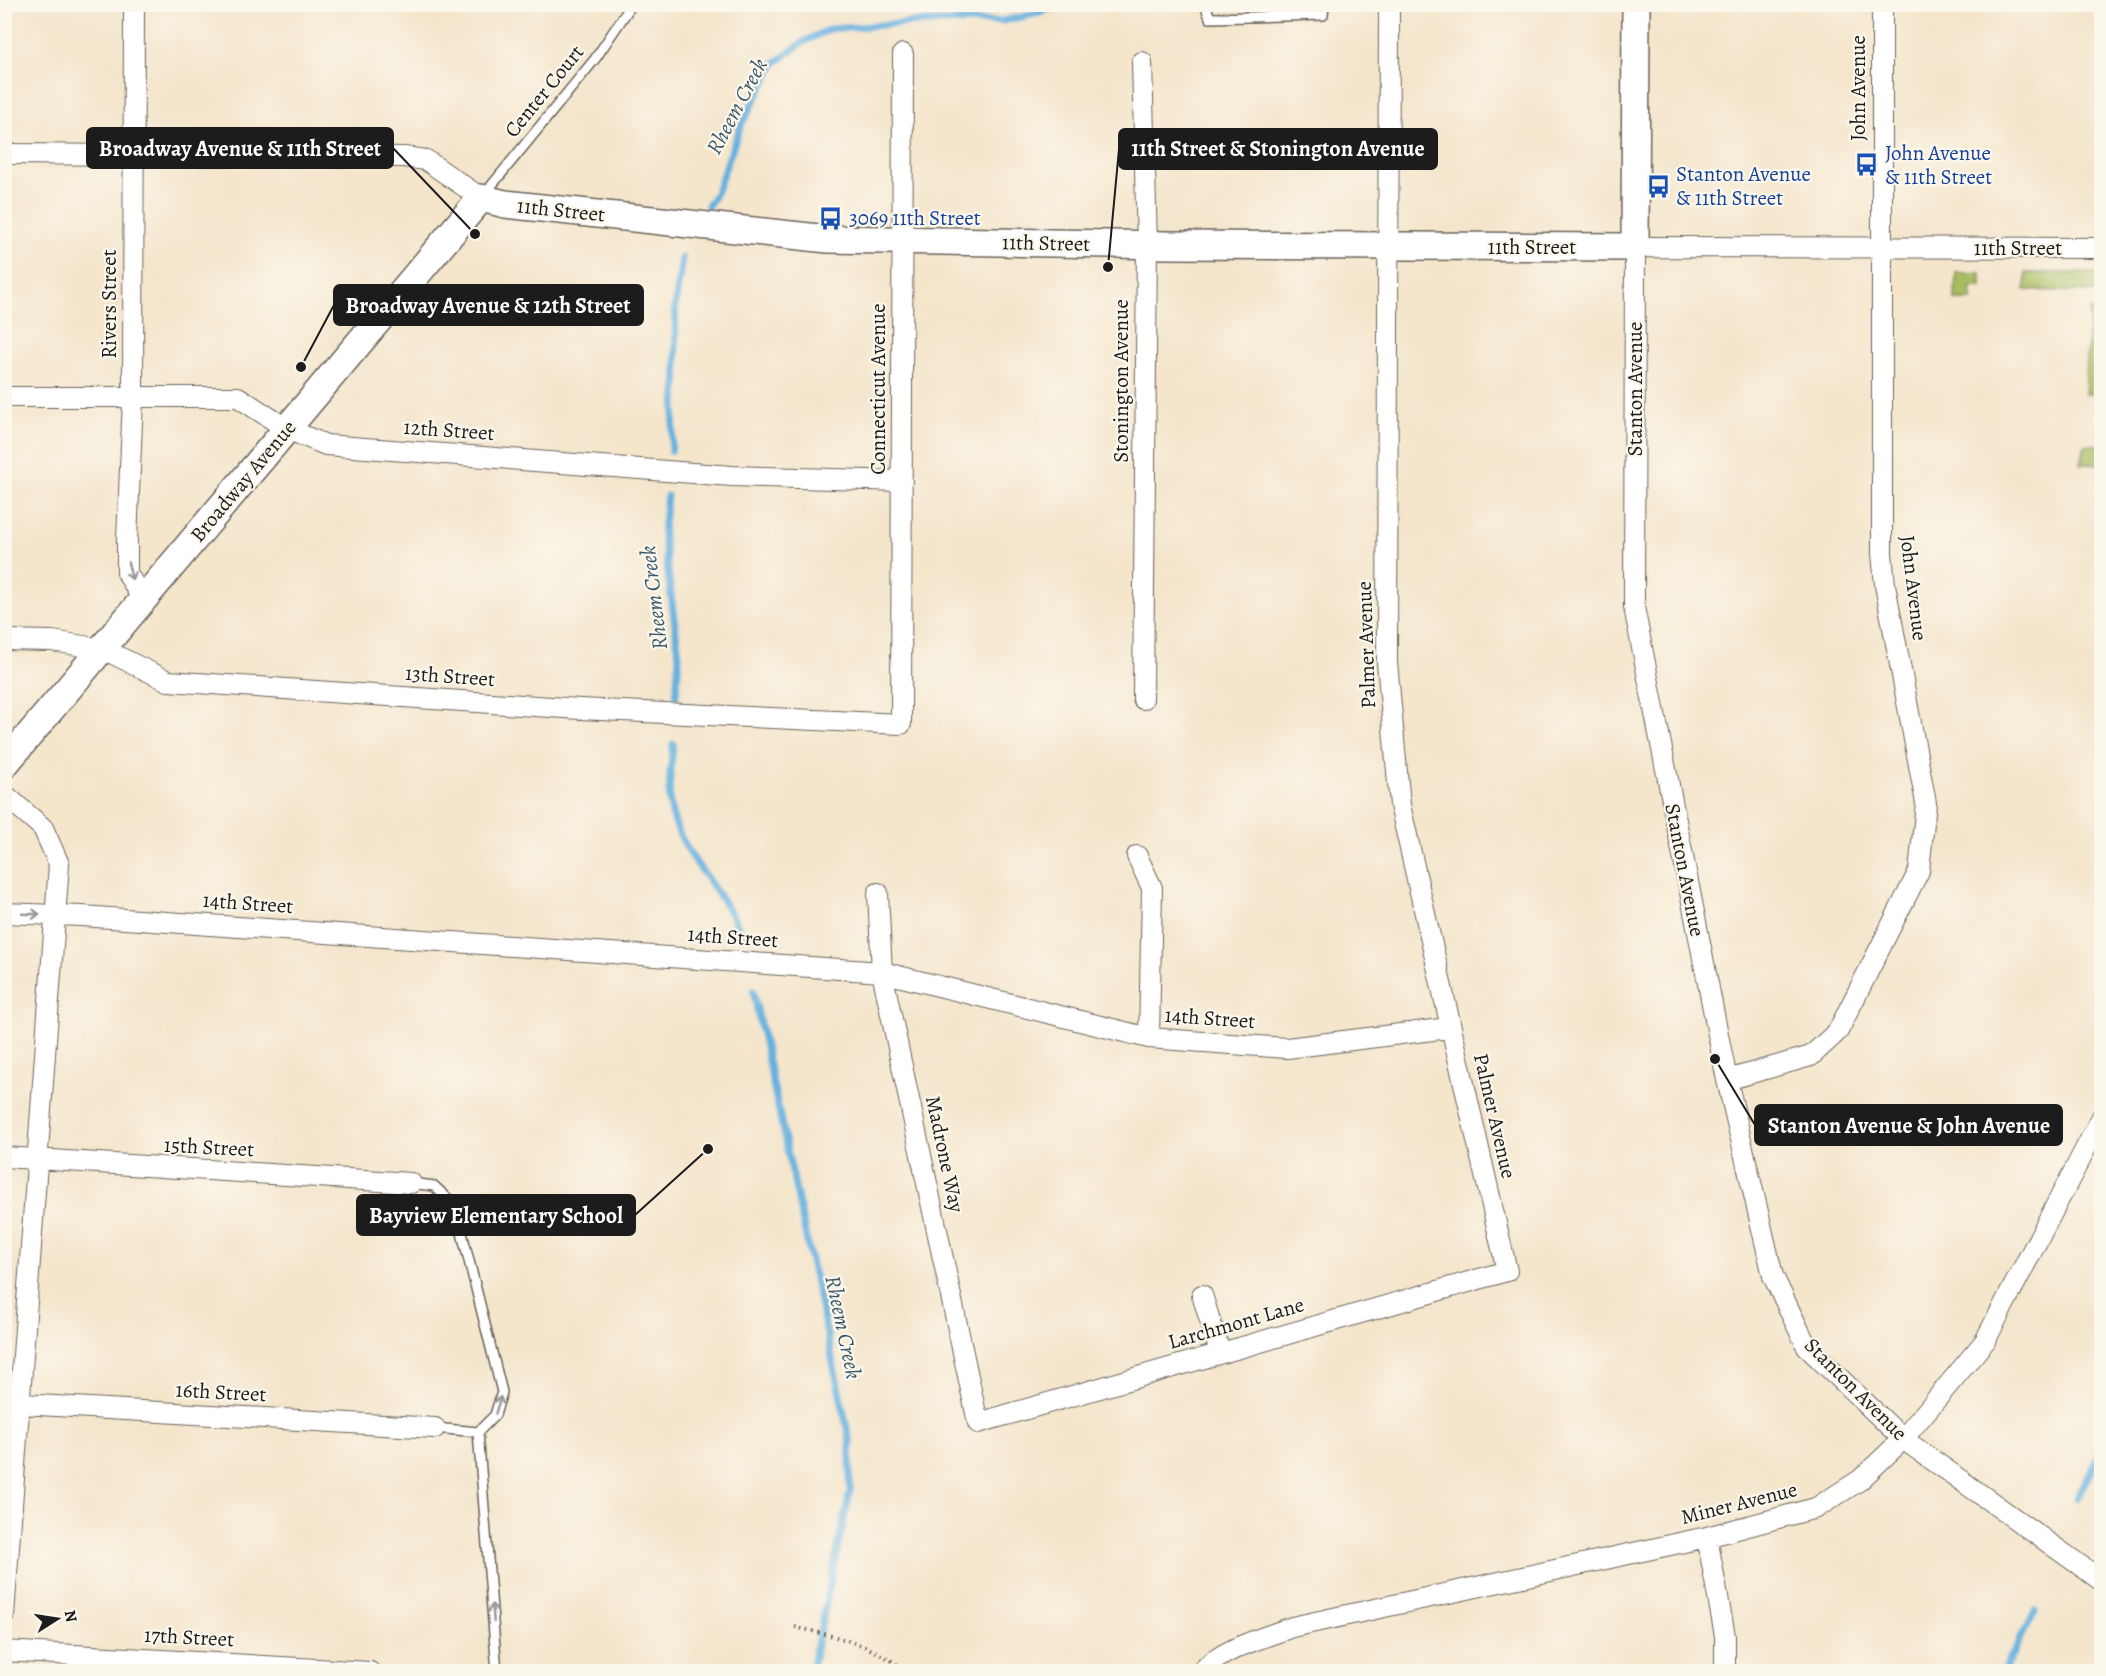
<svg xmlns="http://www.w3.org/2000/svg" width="2106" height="1676" viewBox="0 0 2106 1676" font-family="Alegreya,serif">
	<rect width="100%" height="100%" fill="#fbf7ec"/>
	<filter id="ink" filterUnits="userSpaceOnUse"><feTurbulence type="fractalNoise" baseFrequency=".0167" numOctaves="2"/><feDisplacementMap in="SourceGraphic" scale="12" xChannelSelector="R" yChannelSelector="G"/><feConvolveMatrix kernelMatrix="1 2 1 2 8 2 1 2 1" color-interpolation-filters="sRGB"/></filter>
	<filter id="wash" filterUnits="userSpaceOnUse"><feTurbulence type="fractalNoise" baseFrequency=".008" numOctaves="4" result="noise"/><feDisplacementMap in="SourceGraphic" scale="24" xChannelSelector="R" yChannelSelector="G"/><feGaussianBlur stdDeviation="1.35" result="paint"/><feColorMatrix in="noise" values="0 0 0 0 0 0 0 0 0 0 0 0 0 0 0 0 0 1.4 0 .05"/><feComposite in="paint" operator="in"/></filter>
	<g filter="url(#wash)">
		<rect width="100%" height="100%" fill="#f4e5cb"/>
		<path fill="#a8bd62" stroke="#626c3f" stroke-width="1.5" d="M1956 273H1981V287H1971L1972 300H1955Z
			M2026 273H2101V292L2025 290Z
			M2101 309V394H2085L2090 310Z
			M2085 445H2101V464H2081Z"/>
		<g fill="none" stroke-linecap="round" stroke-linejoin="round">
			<path stroke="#66b1df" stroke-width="7" d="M708 206 716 193 741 125 775 63 803 42 830 29 920 22 1003 21 1039 13 1062 4
				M671 451 677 383 675 306 682 258
				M667 496 663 533 679 656 676 696
				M673 744C672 763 667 786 670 804 679 856 724 890 743 937
				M753 991 850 1441V1492L811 1672
				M2077 1498 2102 1450
				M2003 1672 2035 1611"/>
		</g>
	</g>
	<g filter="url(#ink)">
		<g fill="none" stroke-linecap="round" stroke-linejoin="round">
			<defs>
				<path id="lane" d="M1205 4 1210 18 1323 15 1324 4
					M483 196 595 59 632 4
					M411 1183 434 1186 455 1205 502 1392 495 1415 478 1432 497 1672
					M435 1428 478 1432"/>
				<path id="street" d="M134 4 133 398 127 540V573L143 600
					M1142 62 1147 244 1143 699
					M4 154 404 157 426 160 481 198
					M2102 248 1635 247 1634 607 1727 1080 1773 1276 1807 1347 1903 1439 2102 1581
					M4 397H238L287 429 326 445 732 476 902 481
					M4 640 52 641 103 649 168 681 580 709 901 724 903 54
					M4 794 43 828 59 864 4 1615
					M1137 856 1152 888 1149 1038
					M878 893 882 972 978 1423 1507 1271 1400 805 1387 662 1389 4
					M4 913 82 916 882 972 1149 1038 1287 1048 1449 1028
					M1727 1080 1811 1056 1838 1031 1919 871 1926 803 1885 585 1882 553V4
					M4 1157 411 1183
					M1202 1295 1220 1352
					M4 1403 435 1428
					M1707 1537 1725 1636V1672
					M4 1651 370 1672
					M1201 1672C1223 1648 1263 1638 1292 1627L1707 1537 1816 1508 1860 1480 1903 1439 1985 1341 2102 1117"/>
				<path id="secondary" d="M4 765 481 198 505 204 828 239 1168 245 1635 247 1636 4"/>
			</defs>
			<use href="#lane" stroke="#686259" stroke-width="12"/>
			<use href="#street" stroke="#686259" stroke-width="22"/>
			<use href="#secondary" stroke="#686259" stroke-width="30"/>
			<path stroke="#686259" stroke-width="4" stroke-dasharray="1.5 4.5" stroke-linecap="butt" d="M795 1627C833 1636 875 1644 906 1672"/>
			<use href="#lane" stroke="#fff" stroke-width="9"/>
			<use href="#street" stroke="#fff" stroke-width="20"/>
			<use href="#secondary" stroke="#fff" stroke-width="27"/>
		</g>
		<defs><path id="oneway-shaft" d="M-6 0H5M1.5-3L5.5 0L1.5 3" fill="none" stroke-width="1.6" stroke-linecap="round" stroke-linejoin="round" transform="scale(1.5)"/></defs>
		<g stroke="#999">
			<use href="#oneway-shaft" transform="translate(130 571) rotate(76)"/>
			<use href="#oneway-shaft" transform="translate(31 914) rotate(2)"/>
			<use href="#oneway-shaft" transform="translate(498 1405) rotate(-73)"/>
			<use href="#oneway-shaft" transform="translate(493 1613) rotate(-95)"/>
		</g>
	</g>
	<defs>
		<symbol id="bus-bare" viewBox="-9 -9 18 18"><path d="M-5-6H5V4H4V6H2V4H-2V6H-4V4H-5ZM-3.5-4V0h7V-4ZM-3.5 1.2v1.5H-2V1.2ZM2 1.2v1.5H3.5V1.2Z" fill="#1a4fb4" stroke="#fbf7ec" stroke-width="2.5" paint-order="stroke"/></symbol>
	</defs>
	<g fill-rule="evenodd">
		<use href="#bus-bare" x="1850" y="148" width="33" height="33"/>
		<use href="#bus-bare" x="1642" y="170" width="33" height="33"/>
		<use href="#bus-bare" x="814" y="202" width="33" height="33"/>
	</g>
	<g text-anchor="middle" stroke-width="4.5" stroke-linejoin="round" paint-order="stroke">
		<g font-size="21" fill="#1c1c1c" stroke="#fbf7ec">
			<text transform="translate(1858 88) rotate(-90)" y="7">John Avenue</text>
			<text transform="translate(544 91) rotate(-51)" y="7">Center Court</text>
			<text transform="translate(561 210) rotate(6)" y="7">11th Street</text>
			<text transform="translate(1046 243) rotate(1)" y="7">11th Street</text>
			<text x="1532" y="254">11th Street</text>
			<text x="2018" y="255">11th Street</text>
			<text transform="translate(109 304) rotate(-90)" y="7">Rivers Street</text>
			<text transform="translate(1121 381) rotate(-90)" y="7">Stonington Avenue</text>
			<text transform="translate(878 389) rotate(-90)" y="7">Connecticut Avenue</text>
			<text transform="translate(1635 389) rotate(-90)" y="7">Stanton Avenue</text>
			<text transform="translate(449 430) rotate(4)" y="7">12th Street</text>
			<text transform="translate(243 481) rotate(-50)" y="7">Broadway Avenue</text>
			<text transform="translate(1914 588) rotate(83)" y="7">John Avenue</text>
			<text transform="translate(1366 645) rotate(-92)" y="7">Palmer Avenue</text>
			<text transform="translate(450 676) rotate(4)" y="7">13th Street</text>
			<text transform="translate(1685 870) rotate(79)" y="7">Stanton Avenue</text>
			<text transform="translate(248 903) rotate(4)" y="7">14th Street</text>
			<text transform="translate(733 937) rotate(4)" y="7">14th Street</text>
			<text transform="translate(1210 1018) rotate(4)" y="7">14th Street</text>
			<text transform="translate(1495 1116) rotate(77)" y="7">Palmer Avenue</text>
			<text transform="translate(209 1147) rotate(3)" y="7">15th Street</text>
			<text transform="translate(945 1154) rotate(78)" y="7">Madrone Way</text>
			<text transform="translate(1236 1323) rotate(-16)" y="7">Larchmont Lane</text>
			<text transform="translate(1856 1389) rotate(45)" y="7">Stanton Avenue</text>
			<text transform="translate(221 1392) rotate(3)" y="7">16th Street</text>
			<text transform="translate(1739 1503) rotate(-14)" y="7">Miner Avenue</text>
			<text transform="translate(189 1637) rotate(3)" y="7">17th Street</text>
		</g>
		<g font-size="21" fill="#164399" stroke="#fbf7ec" text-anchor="start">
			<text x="1885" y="160">John Avenue<tspan x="1885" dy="24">&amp; 11th Street</tspan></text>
			<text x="1676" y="181">Stanton Avenue<tspan x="1676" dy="24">&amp; 11th Street</tspan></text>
			<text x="849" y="225">3069 11th Street</text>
		</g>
		<g font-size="22" font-style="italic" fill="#3a586a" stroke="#fbf7ec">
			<text transform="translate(736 106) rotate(-62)" y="8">Rheem Creek</text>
			<text transform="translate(653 598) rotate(-97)" y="8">Rheem Creek</text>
			<text transform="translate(844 1327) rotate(78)" y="8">Rheem Creek</text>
		</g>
	</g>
	<path fill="none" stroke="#1c1c1c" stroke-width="2" d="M475 234L393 148M1108 267L1119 149M301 367L334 305M1715 1059L1755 1125M708 1149L635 1215"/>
	<g fill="#1c1c1c" stroke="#fbf7ec" stroke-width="2">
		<circle cx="475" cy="234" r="6"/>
		<circle cx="1108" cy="267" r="6"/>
		<circle cx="301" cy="367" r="6"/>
		<circle cx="1715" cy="1059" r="6"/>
		<circle cx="708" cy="1149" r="6"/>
	</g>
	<g fill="#1c1c1c" stroke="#1c1c1c" stroke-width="2">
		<rect x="87" y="128" width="306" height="40" rx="6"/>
		<rect x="1119" y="129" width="318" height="40" rx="6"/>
		<rect x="334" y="285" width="309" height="40" rx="6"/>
		<rect x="1755" y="1105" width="307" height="40" rx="6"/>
		<rect x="357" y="1195" width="278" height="40" rx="6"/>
	</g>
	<g font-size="22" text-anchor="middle" font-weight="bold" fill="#fff">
		<text x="240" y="156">Broadway Avenue &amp; 11th Street</text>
		<text x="1278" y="156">11th Street &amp; Stonington Avenue</text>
		<text x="488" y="313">Broadway Avenue &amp; 12th Street</text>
		<text x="1909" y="1133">Stanton Avenue &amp; John Avenue</text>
		<text x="496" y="1223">Bayview Elementary School</text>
	</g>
	<rect width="2106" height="1676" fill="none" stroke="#fbf7ec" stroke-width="24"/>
	<g transform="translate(57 1619) rotate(78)" stroke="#fbf7ec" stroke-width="4.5" paint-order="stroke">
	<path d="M0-4.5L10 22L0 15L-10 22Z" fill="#1c1c1c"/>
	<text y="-9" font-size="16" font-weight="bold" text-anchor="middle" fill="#1c1c1c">N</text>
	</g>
</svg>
